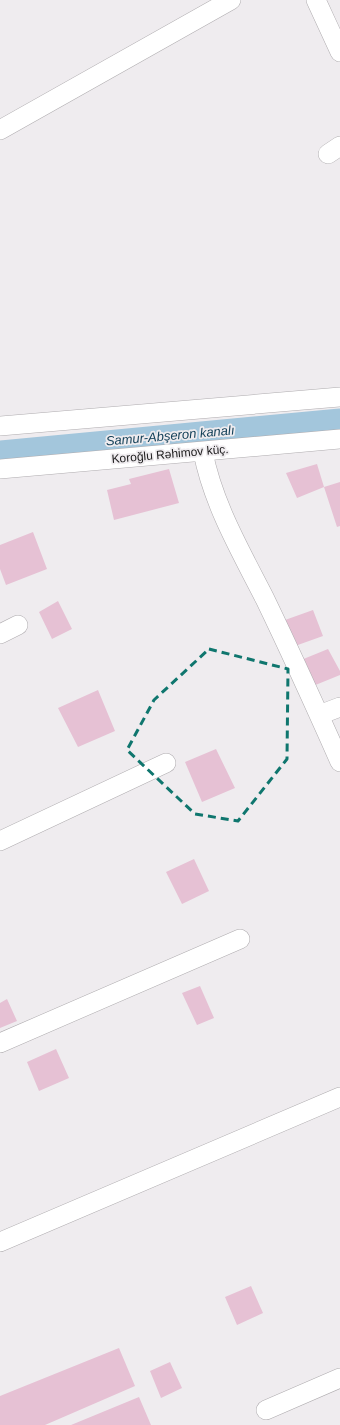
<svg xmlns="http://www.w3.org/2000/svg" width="340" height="1425" viewBox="0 0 340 1425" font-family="Helvetica,sans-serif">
	<rect width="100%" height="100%" fill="#efecef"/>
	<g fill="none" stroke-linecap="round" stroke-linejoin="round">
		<path stroke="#a3c6dc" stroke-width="21" d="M0 451 340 419"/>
	</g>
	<path fill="#e6c1d4" d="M317 464 324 487 297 498 286 473Z
		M169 469 179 503 114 520 107 490 131 484 129 479Z
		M340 482V526L337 527 324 487Z
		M33 532 47 569 6 585 0 569V545Z
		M58 601 72 629 52 639 39 612Z
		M313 610 323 636 295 646 285 620Z
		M328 649 340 671V675L313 686 301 660Z
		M98 690 115 731 78 747 58 708Z
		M216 749 235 788 202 802 185 762Z
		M194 859 209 891 182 904 166 872Z
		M200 986 214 1018 197 1025 182 993Z
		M7 999 17 1021 0 1028V1003Z
		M56 1049 69 1078 39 1091 27 1062Z
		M251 1286 263 1313 237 1325 225 1297Z
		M119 1348 135 1386 45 1425H0V1396Z
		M170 1362 182 1388 161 1398 150 1371Z
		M139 1397 151 1425H71Z"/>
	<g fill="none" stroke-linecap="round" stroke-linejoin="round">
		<defs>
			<path id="minor" d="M316 0 340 52
				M0 130 231 0
				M328 154 340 146
				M0 426 340 397
				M203 452C213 504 241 552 265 599 291 653 316 708 340 762
				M0 469 340 439
				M0 634 18 625
				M319 715 340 707
				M0 841 166 763
				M0 1043 240 939
				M0 1242 340 1097
				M266 1410 340 1378"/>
		</defs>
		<use href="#minor" stroke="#afacaf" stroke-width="20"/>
		<use href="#minor" stroke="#fff" stroke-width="19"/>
	</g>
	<path fill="none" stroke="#0f766e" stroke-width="3" stroke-dasharray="8 5" stroke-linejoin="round" d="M209 649 288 669 287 759 238 821 195 814 127 750 154 700Z"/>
	<g text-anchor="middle" stroke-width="3.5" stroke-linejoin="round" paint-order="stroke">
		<g font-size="12" fill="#212021" stroke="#efecef">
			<text transform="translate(170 454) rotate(-5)" y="4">Koroğlu Rəhimov küç.</text>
		</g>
		<g font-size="13" font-style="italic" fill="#144159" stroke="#efecef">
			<text transform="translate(170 435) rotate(-5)" y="5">Samur-Abşeron kanalı</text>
		</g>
	</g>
</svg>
